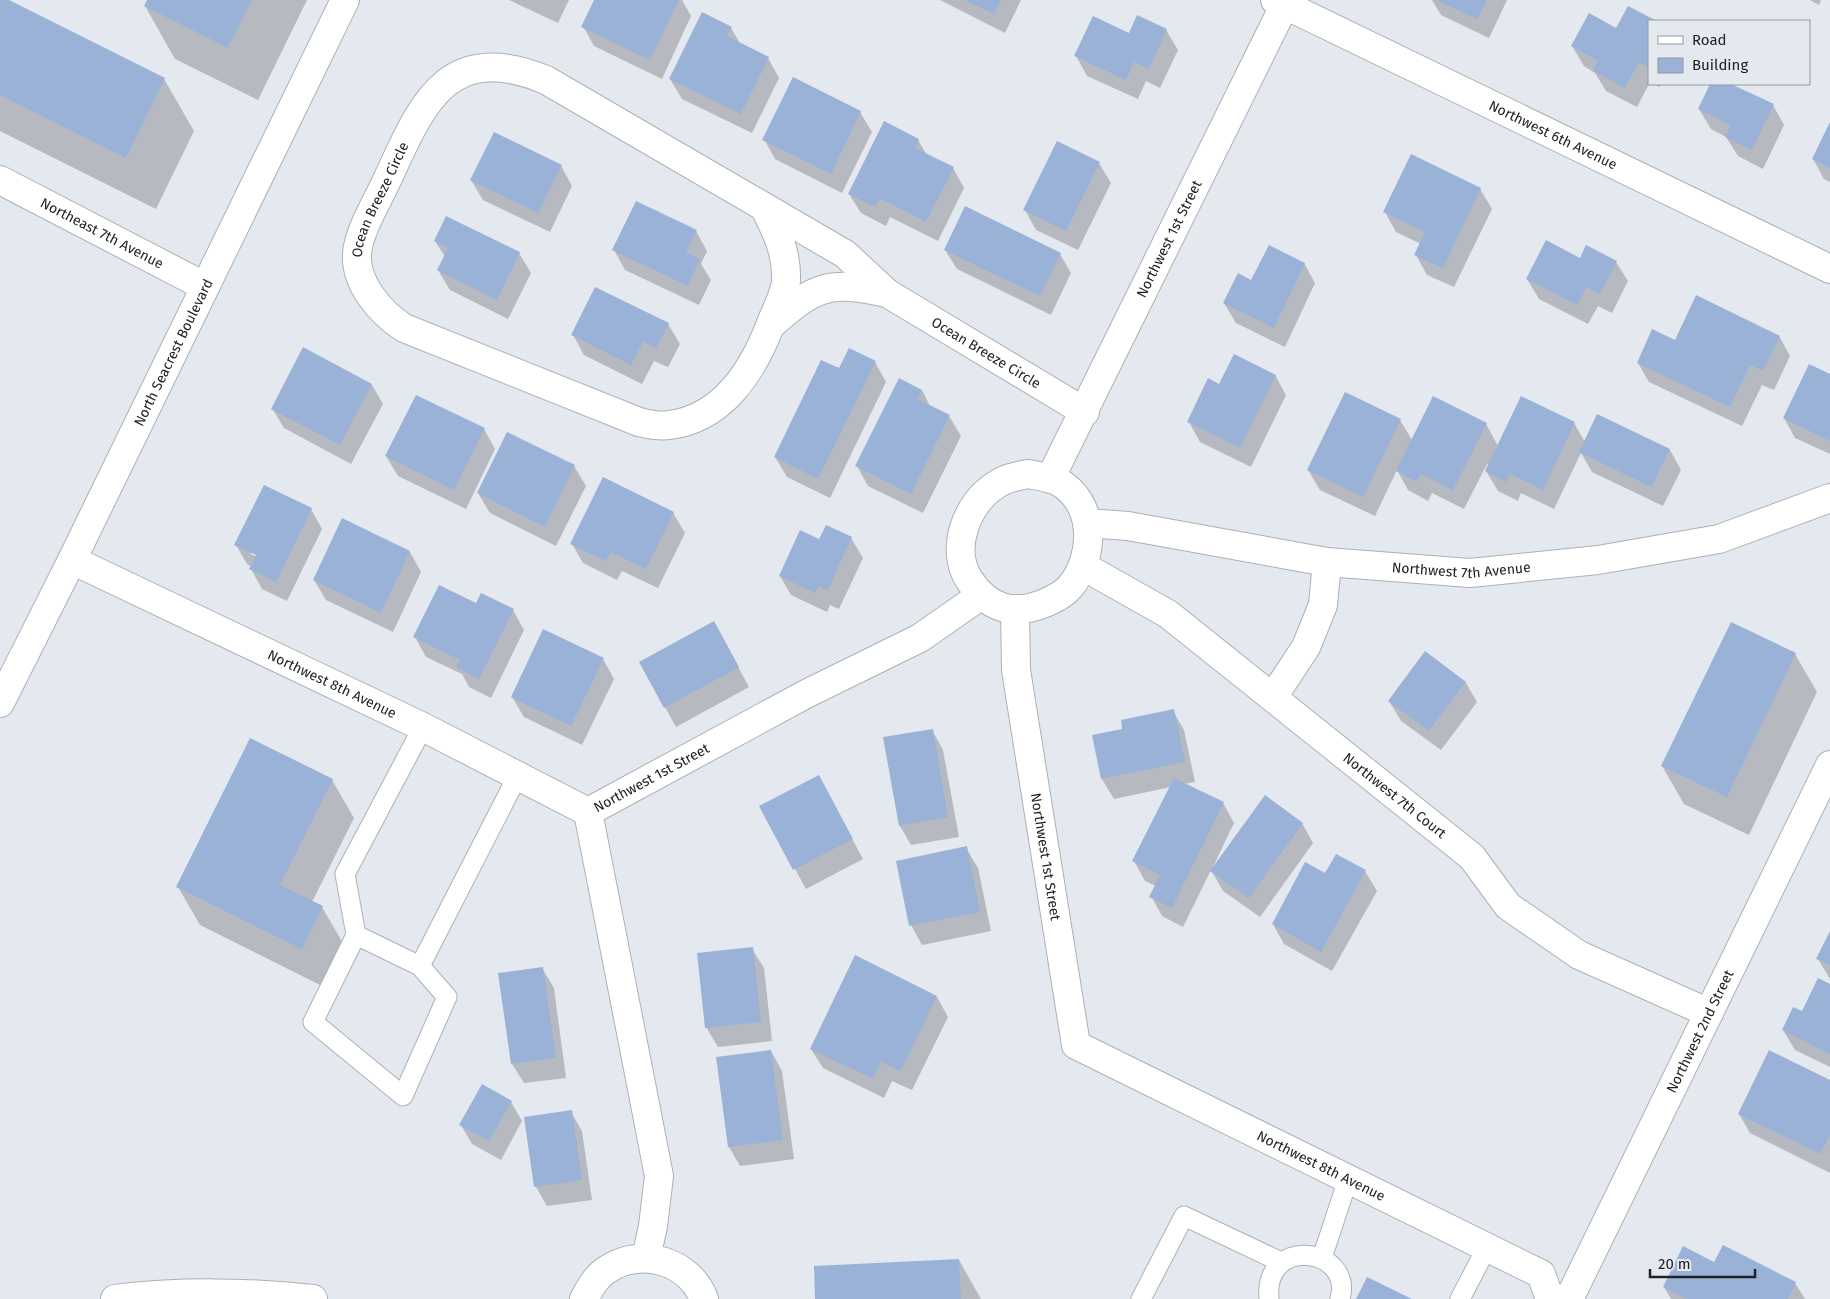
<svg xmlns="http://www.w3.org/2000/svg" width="1830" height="1299" viewBox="0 0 1830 1299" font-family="'Fira Sans',sans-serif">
	<rect width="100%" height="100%" fill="#e4e8ef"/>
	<path fill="#0003" fill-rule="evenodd" d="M0 0H6L164 79 194 131 156 209 0 131Z
		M148 0H307L258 100 175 59 145 6Z
		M509 0H569L558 23Z
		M595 0H682L691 16 662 79 594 46 583 26Z
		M940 0H1021L1005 33Z
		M1432 0H1507L1489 38 1441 15Z
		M1810 0H1821L1819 5Z
		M1629 8 1654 21H1649V84L1637 107 1606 91 1595 73 1584 66 1572 46 1617 30Z
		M1138 17 1166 30 1178 50 1160 88 1146 81 1138 99 1087 76 1076 56 1129 35Z
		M731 28 741 45 768 58 779 78 752 133 682 99 670 79Z
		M794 79 860 112 872 132 842 193 775 159 764 139Z
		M1652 84H1661L1660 87Z
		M1712 84H1728L1773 105 1784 125 1763 169 1738 156 1726 137 1711 129 1699 109Z
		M1830 125V182L1824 179 1813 159Z
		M918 140 927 155 953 168 964 188 938 241 890 217 886 226 861 213 849 194Z
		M1099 163 1111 183 1078 250 1036 230 1025 210Z
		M561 166 572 186 550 232 483 200 471 180Z
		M1480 189 1492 209 1454 287 1427 275 1416 255 1421 244 1396 232 1385 212Z
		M696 231 707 251 701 264 711 280 699 305 625 270 614 250Z
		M435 241 519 253 531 273 508 319 450 290 438 270 445 257Z
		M945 250 1060 254 1071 273 1051 315 957 269Z
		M1580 259 1616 262 1628 281 1612 313 1598 306 1588 324 1539 299 1527 279Z
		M1304 263 1315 283 1285 347 1236 323 1224 303 1252 282Z
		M668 324 680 344 668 367 654 361 642 384 584 355 573 335Z
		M1779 336 1790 356 1774 390 1762 385 1742 426 1649 382 1638 363 1675 342Z
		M875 362 886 382 830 498 787 477 775 457 840 370Z
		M1275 375 1286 395 1251 467 1200 442 1189 422 1219 386Z
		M1830 376V454L1795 438 1784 418Z
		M372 385 383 404 351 464 284 428 272 408Z
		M922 390 931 408 949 416 961 436 923 513 868 486 857 466Z
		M1598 415 1670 450 1681 470 1663 506 1592 472 1581 453 1554 509 1521 493 1518 501 1498 491 1486 471 1489 465 1487 464 1464 509 1432 493 1428 501 1408 490 1397 470 1375 516 1320 490 1308 470 1400 420 1412 440 1486 424 1498 446 1574 423 1585 442Z
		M484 429 495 449 466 509 398 476 386 456Z
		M574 466 586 486 556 546 490 513 478 493Z
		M311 509 322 529 287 601 262 589 251 569 252 567 247 564 236 545ZM251 551 261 559 251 554Z
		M673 513 685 533 658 588 622 571 617 580 583 563 572 544Z
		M342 520 410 552 421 572 393 632 326 600 314 580Z
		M851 538 863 558 839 609 830 605 827 612 791 595 780 576 819 541Z
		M513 610 524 630 491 698 469 687 462 674 426 657 415 637Z
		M725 643 749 687 676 727 665 707Z
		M1795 654 1817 692 1749 835 1684 804 1662 766Z
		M603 659 614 679 582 745 524 717 512 697Z
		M1466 683 1477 702 1441 750 1401 721 1389 701Z
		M1173 711 1184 730 1195 782 1184 784 1223 803 1234 823 1212 869 1302 823 1313 843 1260 917 1223 891 1211 870 1183 927 1162 916 1151 896 1156 886 1145 881 1134 861 1171 787 1114 799 1102 779 1094 736 1124 730Z
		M932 730 943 750 959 837 911 845 900 826Z
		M332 780 354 818 312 902 322 907 344 945 324 987 200 925 178 887Z
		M829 796 863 859 806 889 761 807Z
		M966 848 978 868 991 931 922 945 911 925Z
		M1337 855 1365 871 1377 891 1332 971 1284 944 1273 924 1326 875Z
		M1830 934V979L1818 959Z
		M752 949 764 968 772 1041 718 1047 706 1027Z
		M542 968 554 988 566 1078 524 1083 512 1064Z
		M1830 986V1067L1795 1050 1783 1030Z
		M937 997 948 1017 912 1090 892 1081 884 1098 823 1068 811 1049Z
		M771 1051 782 1071 794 1159 740 1166 729 1147Z
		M1830 1082V1173L1750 1133 1739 1114Z
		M511 1102 522 1121 501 1160 472 1144 461 1125Z
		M571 1112 582 1131 592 1200 547 1206 536 1187Z
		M959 1260 981 1299H817Z
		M1715 1263 1795 1283 1805 1299H1671L1664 1287Z"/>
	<path fill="#9ab2d8" d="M0 0H9L165 78 126 158 0 95Z
		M147 0H252L228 48 144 6Z
		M594 0H679L650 60 581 27Z
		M965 0H1001L994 14Z
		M1437 0H1487L1477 19Z
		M1628 6 1657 21H1649V67L1638 63 1625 88 1593 71 1598 61 1571 46 1589 13 1616 28Z
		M702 12 732 27 727 36 769 57 741 114 669 79Z
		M1137 15 1167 29 1149 69 1134 62 1126 80 1074 56 1093 16 1129 33Z
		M793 77 861 111 831 174 762 140Z
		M1710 84H1731L1774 104 1752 150 1725 137 1731 125 1698 109Z
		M884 121 919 139 915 148 954 167 926 222 879 198 875 207 848 194Z
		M1830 122V168L1812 159Z
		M494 132 562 165 538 213 470 180Z
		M1057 141 1100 162 1066 231 1023 210Z
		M1411 154 1481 188 1443 268 1414 255 1425 232 1383 212Z
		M636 201 697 230 686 252 700 259 688 286 612 250Z
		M965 206 1061 253 1040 296 944 250Z
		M446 216 520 252 497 300 437 270 448 248 434 241Z
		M1546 240 1580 258 1586 245 1617 261 1600 294 1587 287 1577 305 1526 279Z
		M1269 245 1305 263 1274 328 1223 303 1238 273 1251 280Z
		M595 287 669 323 656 348 643 342 631 365 571 335Z
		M1696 295 1780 336 1763 371 1750 365 1730 407 1637 363 1652 329 1675 340Z
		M303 347 372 384 340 445 271 409Z
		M849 348 876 361 818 479 774 457 821 360 839 368Z
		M1234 354 1276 375 1240 448 1187 422 1208 378 1219 384Z
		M1809 364 1830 374V441L1783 418Z
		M899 378 922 390 917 399 950 415 911 494 855 466Z
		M1345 392 1401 419 1363 497 1307 470Z
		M416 395 485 428 454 490 385 456Z
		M1433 396 1487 423 1453 490 1421 474 1417 482 1396 471Z
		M1521 396 1575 422 1543 490 1510 474 1506 482 1485 471Z
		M1597 414 1670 449 1651 487 1579 452Z
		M507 432 575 465 545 527 477 493Z
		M603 477 674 512 646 569 611 552 606 561 570 544Z
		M264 485 312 508 276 582 249 569 256 555 234 545Z
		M342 518 410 551 381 613 313 580Z
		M826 525 852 537 828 590 819 586 815 593 779 576 800 530 819 539Z
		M439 585 476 603 481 593 514 609 479 679 456 667 460 660 413 637Z
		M714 621 739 667 664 708 639 662Z
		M1731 622 1796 653 1727 797 1661 766Z
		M543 629 604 658 571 726 511 697Z
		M1425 651 1466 682 1429 731 1388 701Z
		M1174 709 1185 762 1101 779 1092 735 1122 729 1121 720Z
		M933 729 948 817 899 826 883 737Z
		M250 738 333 779 280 885 323 906 302 949 176 887Z
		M819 775 853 839 793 870 759 806Z
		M1174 778 1224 802 1172 908 1149 897 1160 875 1132 861Z
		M1265 795 1303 823 1249 898 1210 871Z
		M967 846 980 912 909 926 896 861Z
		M1336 854 1366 870 1321 952 1272 924 1305 862 1325 873Z
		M1830 931V965L1816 959Z
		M753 947 761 1022 705 1028 697 953Z
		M855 955 937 996 901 1071 881 1062 873 1079 810 1049Z
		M543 967 556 1058 511 1064 498 973Z
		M1818 978 1830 984V1054L1782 1030 1793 1007 1802 1011Z
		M771 1050 783 1140 728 1147 716 1057Z
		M1769 1050 1830 1080V1135L1820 1154 1738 1114Z
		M482 1084 512 1101 489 1141 459 1125Z
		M572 1110 582 1180 534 1187 524 1117Z
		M1723 1245 1796 1282 1788 1299H1687L1663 1287 1683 1246 1714 1262Z
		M959 1259 961 1299H815L814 1266Z
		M1367 1277 1412 1299H1356Z"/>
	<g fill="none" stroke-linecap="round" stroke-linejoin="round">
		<defs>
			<path id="service" d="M423 727 345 874 356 935 313 1022 403 1096 447 997 420 966 518 775
				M356 935 420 966
				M1322 1258 1348 1179
				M1141 1299 1184 1216 1281 1262
				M1269 1299C1263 1235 1354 1247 1340 1299
				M1460 1299 1487 1247"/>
			<g id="minor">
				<path id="s1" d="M1275 0 1830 269"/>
				<path id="s2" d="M0 180 204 286"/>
				<path id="s3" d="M764 207C776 230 787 252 786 279 786 293 776 310 771 323 754 369 723 419 669 425 659 427 648 424 639 422L404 328C381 313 355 284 357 254 358 232 378 200 387 180 422 104 447 39 546 80L845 254 887 293 1085 412"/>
				<path d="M771 325C815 286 828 280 887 293"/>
				<path d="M1028 474C1037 476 1049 477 1057 481 1096 502 1096 556 1070 587 1063 595 1054 599 1045 603 1014 616 989 609 970 581 949 551 966 503 996 485 1005 478 1017 476 1028 474Z"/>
				<path id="s4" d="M1050 479 1287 0"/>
				<path id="s5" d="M1087 523 1128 526 1327 562 1470 573 1598 560 1719 539 1830 498"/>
				<path id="s6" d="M72 560 423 727 588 812"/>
				<path id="s7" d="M1083 566 1168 614 1472 857 1508 906 1579 955 1709 1013"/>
				<path id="s8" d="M1015 609 1016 670 1076 1045 1541 1274 1550 1299"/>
				<path d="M1273 697 1306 647 1323 605 1327 562"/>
				<path d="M588 812 659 1176 653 1226 646 1258"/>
				<path id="s9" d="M588 812 806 694 920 638 980 596"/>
				<path d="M115 1299C176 1291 252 1292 313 1299"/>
				<path d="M584 1299C590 1288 596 1276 608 1269 641 1247 690 1261 704 1299"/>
				<path id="s10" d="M1569 1299 1830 765"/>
			</g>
			<g id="tertiary">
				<path id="s11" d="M0 703 72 560 345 0"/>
			</g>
		</defs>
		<use href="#service" stroke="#acb0b7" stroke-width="21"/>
		<use href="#minor" stroke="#acb0b7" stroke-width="30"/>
		<use href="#tertiary" stroke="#acb0b7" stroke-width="30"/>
		<use href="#service" stroke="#fff" stroke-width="19"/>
		<use href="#minor" stroke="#fff" stroke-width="28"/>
		<use href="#tertiary" stroke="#fff" stroke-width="28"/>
	</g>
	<g text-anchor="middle" stroke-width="4.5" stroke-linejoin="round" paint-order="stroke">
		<g font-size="14" fill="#202224" stroke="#e4e8ef">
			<text dy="5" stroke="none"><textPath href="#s1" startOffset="309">Northwest 6th Avenue</textPath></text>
			<text dy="5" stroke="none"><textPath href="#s3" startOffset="709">Ocean Breeze Circle</textPath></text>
			<text dy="5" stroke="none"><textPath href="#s2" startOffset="115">Northeast 7th Avenue</textPath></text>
			<text dy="5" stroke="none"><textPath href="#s4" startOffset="268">Northwest 1st Street</textPath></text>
			<text dy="5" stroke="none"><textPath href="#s11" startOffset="391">North Seacrest Boulevard</textPath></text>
			<text dy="5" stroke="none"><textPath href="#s3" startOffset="1469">Ocean Breeze Circle</textPath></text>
			<text dy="5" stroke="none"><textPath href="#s5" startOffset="378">Northwest 7th Avenue</textPath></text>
			<text dy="5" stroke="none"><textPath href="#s6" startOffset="288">Northwest 8th Avenue</textPath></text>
			<text dy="5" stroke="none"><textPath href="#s9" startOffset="72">Northwest 1st Street</textPath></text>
			<text dy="5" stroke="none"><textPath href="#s7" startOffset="388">Northwest 7th Court</textPath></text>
			<text dy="5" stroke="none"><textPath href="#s8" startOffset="250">Northwest 1st Street</textPath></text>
			<text dy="5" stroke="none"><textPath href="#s10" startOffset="298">Northwest 2nd Street</textPath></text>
			<text dy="5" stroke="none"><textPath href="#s8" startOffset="714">Northwest 8th Avenue</textPath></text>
		</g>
	</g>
	<rect x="1648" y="20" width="162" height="65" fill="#e4e8ef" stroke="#96999e"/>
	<rect x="1658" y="36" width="25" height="8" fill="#ffffff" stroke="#96999e"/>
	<text x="1692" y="45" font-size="15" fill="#202224">Road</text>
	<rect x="1658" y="58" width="25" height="15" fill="#9ab2d8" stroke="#96999e"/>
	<text x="1692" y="70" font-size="15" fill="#202224">Building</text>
	<path d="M1650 1269v8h105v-8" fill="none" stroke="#202224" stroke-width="2.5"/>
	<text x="1658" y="1269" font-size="15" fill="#202224" stroke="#e4e8ef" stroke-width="4" paint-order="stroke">20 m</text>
</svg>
